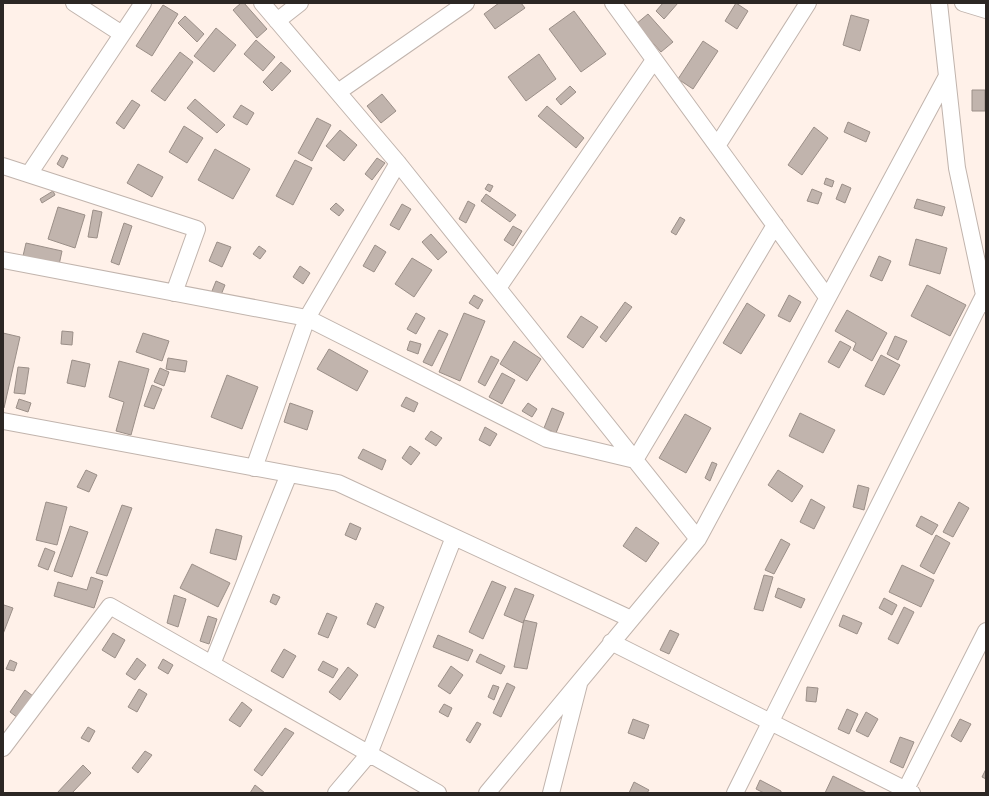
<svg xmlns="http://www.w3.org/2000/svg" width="989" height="796" viewBox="0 0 989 796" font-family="Rubik,sans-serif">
	<rect width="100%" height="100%" fill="#fff1e9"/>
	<path fill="#c1b4ad" stroke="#9b8f88" d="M241 3H244L267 29 257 38 233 10Z
		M499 3H521L525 8 495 29 484 14Z
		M663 3H678L664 19 656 11Z
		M736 3 748 11 737 29 725 21Z
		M163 5 178 14 152 56 136 46Z
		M574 11 606 54 581 72 549 29Z
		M648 14 673 42 661 52 636 24Z
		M851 15 869 20 860 51 843 45Z
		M185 16 204 34 197 42 178 23Z
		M216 28 236 45 214 72 194 56Z
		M256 40 275 57 263 71 244 54Z
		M703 41 718 51 693 89 678 79Z
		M180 52 193 62 165 101 151 91Z
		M539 54 556 79 526 101 508 77Z
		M281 62 291 71 272 91 263 82Z
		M570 86 576 92 561 105 556 99Z
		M972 90H985V111H972Z
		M382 94 396 111 381 123 367 106Z
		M195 99 225 125 217 133 187 108Z
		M132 100 140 105 124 129 116 123Z
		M241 105 254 113 247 125 233 117Z
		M547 106 584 138 576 148 538 116Z
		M317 118 331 125 312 161 298 153Z
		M848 122 870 132 866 142 844 132Z
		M184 126 203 138 187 163 169 152Z
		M814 127 828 138 802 175 788 165Z
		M340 130 357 145 344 161 326 146Z
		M215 149 250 169 233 199 198 180Z
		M62 155 68 158 63 168 57 164Z
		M377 158 385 163 372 180 365 174Z
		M295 160 312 168 293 205 276 196Z
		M138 164 163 177 152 197 127 183Z
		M826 178 834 181 832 187 824 184Z
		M488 184 493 186 490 192 485 189Z
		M842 184 851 188 845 203 836 199Z
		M812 189 822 193 818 204 807 201Z
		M53 191 55 195 42 203 40 199Z
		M486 194 516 215 510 222 481 201Z
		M917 199 945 207 942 216 914 208Z
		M468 201 475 205 466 223 459 219Z
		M336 203 344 210 339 216 330 209Z
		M402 204 411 209 399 230 390 225Z
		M58 207 85 215 75 248 48 239Z
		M93 210 102 212 97 238 88 237Z
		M680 217 685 220 676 235 671 232Z
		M124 223 132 226 119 265 111 262Z
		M513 226 522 231 513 246 504 240Z
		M431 234 447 252 438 260 422 242Z
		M916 239 947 248 940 274 909 265Z
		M217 242 231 247 222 267 209 261Z
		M26 243 62 251 59 265 23 256Z
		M375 245 386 252 374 272 363 266Z
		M259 246 266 251 260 259 253 254Z
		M879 256 891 261 882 281 870 276Z
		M412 258 432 270 414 297 395 284Z
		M300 266 310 273 303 284 293 277Z
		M216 281 225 285 221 295 212 291Z
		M927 285 966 305 950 336 911 316Z
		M474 295 483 300 478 309 469 303Z
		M789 295 801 302 790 322 778 316Z
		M625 302 632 307 606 342 600 337Z
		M747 303 765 315 741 354 723 343Z
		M847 310 887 333 872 361 853 350 856 343 835 331Z
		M416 313 425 318 416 334 407 329Z
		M464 313 485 321 460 381 439 372Z
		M581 316 598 327 583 348 567 337Z
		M439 330 448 334 432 366 423 362Z
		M62 331 73 332 72 345 61 344Z
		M3 333 20 337 4 408H3Z
		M143 333 169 341 162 361 136 352Z
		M895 336 907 341 898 360 887 354Z
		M410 341 421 344 418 354 407 350Z
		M514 341 541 359 527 381 500 364Z
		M840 341 851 347 839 368 828 362Z
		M329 349 368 371 357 391 317 369Z
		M881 355 900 365 884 395 865 386Z
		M491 356 499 360 485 386 478 382Z
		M168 358 187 361 185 372 166 369Z
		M72 360 90 364 85 387 67 383Z
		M119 361 149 369 131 435 116 431 124 402 109 397Z
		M18 367 29 368 25 394 14 393Z
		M160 368 169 372 164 386 154 382Z
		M502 373 515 380 502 404 489 397Z
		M227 375 258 387 242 429 211 417Z
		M152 385 162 389 154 409 144 406Z
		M406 397 418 403 414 412 401 406Z
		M19 399 31 403 28 412 16 408Z
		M290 403 313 411 307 430 284 422Z
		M528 403 537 409 532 417 522 411Z
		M552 408 564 413 556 433 544 428Z
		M800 413 835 430 823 453 789 436Z
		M685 414 711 428 686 473 659 458Z
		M485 427 497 434 490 446 479 440Z
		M431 431 442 438 436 446 425 439Z
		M410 446 420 453 411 465 402 458Z
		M363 449 386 460 382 470 358 458Z
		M712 462 717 464 710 481 705 478Z
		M86 470 97 475 89 492 77 487Z
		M778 470 803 486 792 502 768 485Z
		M858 485 869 488 864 510 853 507Z
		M811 499 825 507 814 529 800 522Z
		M46 502 67 507 57 545 36 540Z
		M959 502 969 508 953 537 943 532Z
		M122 505 132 508 107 576 96 573Z
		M921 516 938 525 932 535 916 526Z
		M350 523 361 528 356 540 345 535Z
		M70 526 88 532 72 577 54 571Z
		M636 527 659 543 646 562 623 546Z
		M216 529 242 536 236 560 210 553Z
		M936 535 950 543 934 574 920 566Z
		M781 539 790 544 774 574 765 570Z
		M45 548 55 552 48 570 38 566Z
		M192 564 230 583 218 607 180 588Z
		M902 565 934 580 921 607 889 592Z
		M764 575 773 577 763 611 754 609Z
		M91 577 103 581 94 608 54 596 58 582 87 590Z
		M492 581 506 587 483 639 469 632Z
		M515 588 534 595 523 623 504 615Z
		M778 588 805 599 801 608 775 597Z
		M273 594 280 597 276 605 270 602Z
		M174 595 186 599 178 627 167 623Z
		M884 598 897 605 892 615 879 608Z
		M376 603 384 607 375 628 367 624Z
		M4 605 13 608 3 634V607Z
		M904 607 914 612 898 644 888 639Z
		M327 613 337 617 328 638 318 634Z
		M843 615 862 623 857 634 839 626Z
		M208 616 217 619 209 644 200 641Z
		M524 620 537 623 527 669 514 667Z
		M670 630 679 634 669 654 660 650Z
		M113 633 125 640 115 658 102 650Z
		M438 635 473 650 468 661 433 647Z
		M284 649 296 656 283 678 271 671Z
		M480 654 505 666 501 674 476 662Z
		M137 658 146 665 135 680 126 674Z
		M163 659 173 665 168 674 158 668Z
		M10 660 17 663 14 671 6 669Z
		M323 661 338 669 333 678 318 670Z
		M451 666 463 675 450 694 438 686Z
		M348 667 358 675 340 700 329 692Z
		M507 683 515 687 501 717 493 713Z
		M493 685 499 687 494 700 488 697Z
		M807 687 818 688 816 702 806 701Z
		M139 689 147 694 137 712 128 707Z
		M25 690 33 696 18 718 10 712Z
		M242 702 252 710 240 727 229 720Z
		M444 704 452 708 448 717 439 712Z
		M847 709 858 714 849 734 838 729Z
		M866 712 878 719 868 737 856 731Z
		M633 719 649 725 644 739 628 733Z
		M960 719 971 724 961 742 951 736Z
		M477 722 481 724 470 743 466 740Z
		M88 727 95 731 89 742 81 738Z
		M285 728 294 733 262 776 254 770Z
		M900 737 914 742 903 768 890 762Z
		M145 751 152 755 138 773 132 768Z
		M83 765 91 773 72 793H57Z
		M986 769V779L982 777Z
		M833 776 867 793H825Z
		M760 780 781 791V793H764L756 789Z
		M634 782 649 790 647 793H629Z
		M255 785 265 793H250Z"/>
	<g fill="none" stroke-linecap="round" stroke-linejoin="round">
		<defs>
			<path id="street" d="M74 3 122 34
				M262 3 398 163 698 539
				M613 3 827 297
				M939 3 957 168 986 304
				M963 3 986 10
				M277 21 300 3
				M338 92 466 3
				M717 146 808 3
				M3 166 197 229 174 293
				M29 174 143 3
				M3 260 307 318 547 439 635 460 775 225
				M498 288 654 60
				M3 421 338 483 631 619
				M254 468 307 318 398 163
				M611 642 912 793
				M212 664 289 474
				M3 748 110 606 438 793
				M336 793 369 754 454 537
				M487 793 698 539 947 76
				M551 793 579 684
				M735 793 984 295
				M904 793 986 631"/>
		</defs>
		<use href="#street" stroke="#c1b4ad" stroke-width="18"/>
		<use href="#street" stroke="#fff" stroke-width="16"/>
	</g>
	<rect width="989" height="796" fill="none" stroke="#2c2724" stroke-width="8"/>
</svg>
